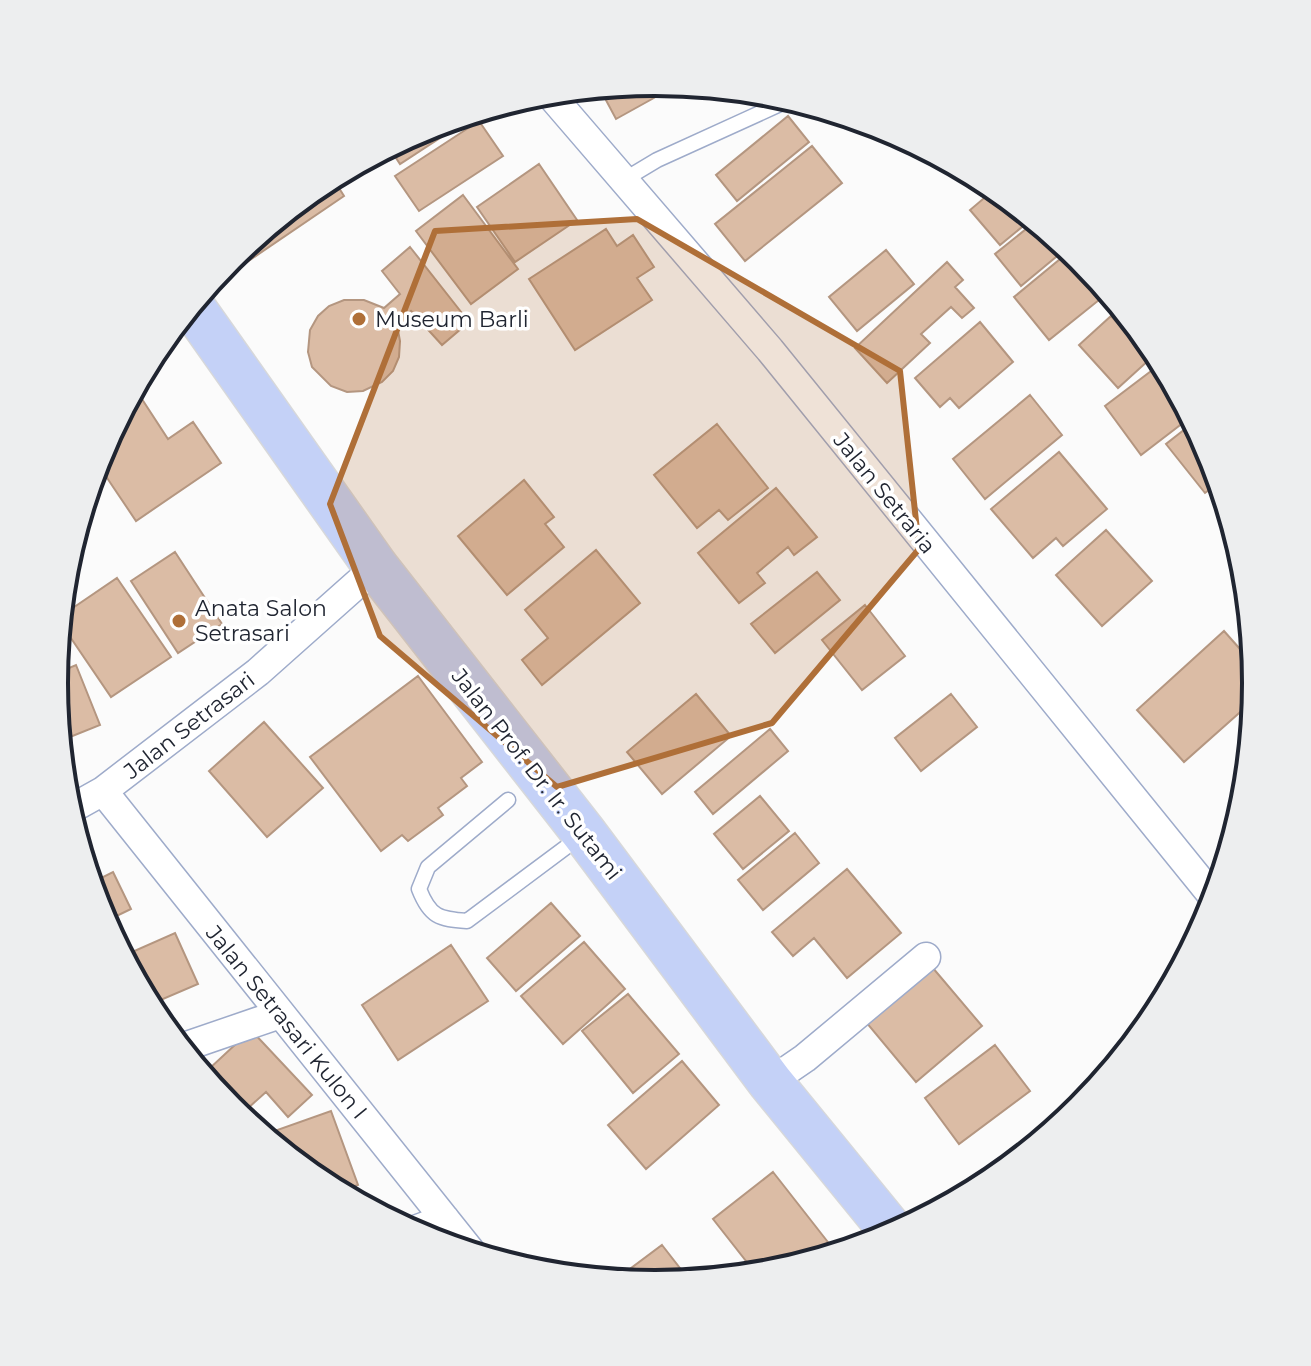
<svg xmlns="http://www.w3.org/2000/svg" width="1311" height="1366" viewBox="0 0 1311 1366" font-family="Montserrat,sans-serif">
	<rect width="100%" height="100%" fill="#fbfbfb"/>
	<path fill="#dbbca5" stroke="#b49680" stroke-width="2" d="M656 82 679 84 616 119 599 87Z
		M462 116 466 121 400 164 389 147 426 127Z
		M788 116 809 142 737 201 716 175Z
		M479 121 503 156 419 211 395 176Z
		M812 146 842 183 745 261 715 224Z
		M376 154 380 164 343 177 341 172Z
		M539 164 577 220 515 262 477 207Z
		M958 166 982 179 975 185Z
		M332 177 344 196 247 262 239 250 322 183Z
		M996 188 1033 218 1000 245 970 210Z
		M463 195 518 269 471 304 416 231Z
		M1036 221 1068 247 1021 286 995 254Z
		M606 229 617 246 633 235 654 267 637 278 652 300 575 350 529 279Z
		M410 247 469 322 442 345 411 311 397 325 400 341 399 357 393 371 382 382 363 391 347 392 331 386 312 367 308 352 310 330 318 316 329 306 344 300H364L384 308 400 294 382 271Z
		M886 250 914 284 857 331 829 297Z
		M1071 250 1109 292 1049 340 1014 297Z
		M947 262 963 280 955 287 974 308 962 318 951 307 921 334 930 343 887 383 855 348Z
		M1121 306 1156 349 1159 355 1155 358 1116 310Z
		M1111 316 1150 359 1118 388 1079 345Z
		M980 322 1013 362 959 408 950 398 940 407 915 378Z
		M1163 362 1192 416 1141 455 1105 406Z
		M138 393 168 439 193 422 221 463 136 521 97 463 128 400Z
		M1030 395 1062 435 985 499 953 459Z
		M1194 422 1211 453 1220 482 1205 493 1166 444Z
		M717 424 768 488 728 520 719 510 697 528 654 475Z
		M1059 452 1107 509 1063 546 1056 538 1033 558 991 509Z
		M524 480 554 517 545 524 564 547 507 595 458 536Z
		M776 488 817 537 794 555 788 547 757 573 765 583 739 603 698 553Z
		M1106 530 1152 581 1102 626 1056 575Z
		M596 550 640 603 542 685 522 660 548 638 525 610Z
		M175 552 222 624 178 653 131 581Z
		M817 572 840 600 775 653 751 624Z
		M117 578 171 657 111 697 60 622 61 616Z
		M865 605 905 656 862 690 822 640Z
		M1224 631 1255 666 1256 698 1184 762 1137 710Z
		M76 665 100 725 60 741 55 674Z
		M418 676 482 762 461 778 467 786 438 808 443 815 408 841 402 835 381 851 310 757Z
		M696 694 731 736 662 794 627 752Z
		M951 694 977 727 921 771 895 738Z
		M264 722 323 788 267 837 209 771Z
		M770 729 788 751 713 814 695 792Z
		M760 796 789 831 743 869 714 834Z
		M795 833 819 863 763 910 738 880Z
		M847 869 901 933 847 978 814 938 793 956 772 932Z
		M113 872 131 909 104 922 91 883Z
		M551 903 580 936 516 991 487 958Z
		M175 933 198 984 149 1005 123 956Z
		M584 942 625 989 563 1044 521 996Z
		M451 945 488 1001 398 1060 362 1005Z
		M927 961 982 1026 916 1082 861 1016Z
		M628 994 679 1054 633 1093 582 1031Z
		M251 1030 312 1095 288 1117 266 1092 247 1109 210 1068Z
		M995 1045 1030 1091 959 1144 925 1098Z
		M682 1061 719 1105 646 1169 608 1125Z
		M331 1111 358 1185 338 1192 321 1183 263 1135Z
		M773 1172 831 1246 813 1261 772 1273 757 1275 713 1219Z
		M662 1245 690 1281 655 1284 615 1280Z"/>
	<g fill="none" stroke-linecap="round" stroke-linejoin="round">
		<defs>
			<path id="service" d="M622 181 657 160 791 99
				M508 800 428 867 419 889C430 917 439 919 467 921L581 836"/>
			<path id="minor" d="M548 92 770 350 1215 899
				M103 791 472 1253
				M69 810 103 791 258 672 376 567
				M181 1048 280 1014
				M770 1082 805 1058 926 957
				M412 1231 445 1219"/>
			<path id="primary" d="M191 305 376 567 584 833 770 1082 894 1234"/>
		</defs>
		<use href="#service" stroke="#9eabca" stroke-width="17"/>
		<use href="#minor" stroke="#9eabca" stroke-width="31"/>
		<use href="#primary" stroke="#d7d8da" stroke-width="47"/>
		<use href="#service" stroke="#fff" stroke-width="14"/>
		<use href="#minor" stroke="#fff" stroke-width="28"/>
		<use href="#primary" stroke="#c4d1f7" stroke-width="44"/>
	</g>
	<path fill="#af6f38" fill-opacity="0.2" stroke="#af6f38" stroke-width="6" stroke-linejoin="round" d="M637 219 900 371 919 549 772 723 557 787 380 636 330 504 435 231Z"/>
	<g fill="#af6f38" stroke="#fff" stroke-width="3">
		<circle cx="359" cy="319" r="8"/>
		<circle cx="179" cy="621" r="8"/>
	</g>
	<g text-anchor="middle" stroke-width="7" stroke-linejoin="round" paint-order="stroke">
		<g font-size="22" fill="#202531" stroke="#fff" text-anchor="start">
			<text x="375" y="327">Museum Barli</text>
			<text x="195" y="616">Anata Salon<tspan x="195" dy="25">Setrasari</tspan></text>
		</g>
		<g font-size="22" fill="#202531" stroke="#fff">
			<text transform="translate(885 493) rotate(51)" y="8">Jalan Setraria</text>
			<text transform="translate(189 725) rotate(-38)" y="8">Jalan Setrasari</text>
			<text transform="translate(537 774) rotate(52)" y="8">Jalan Prof. Dr. Ir. Sutami</text>
			<text transform="translate(287 1022) rotate(51)" y="8">Jalan Setrasari Kulon I</text>
		</g>
	</g>
	<path d="M0 0H1311V1366H0ZM68 683a587 587 0 1 1 1174 0a587 587 0 1 1-1174 0Z" fill="#edeeef" fill-rule="evenodd"/>
	<path fill="none" stroke="#202531" stroke-width="4" d="M68 683a587 587 0 1 1 1174 0a587 587 0 1 1-1174 0Z"/>
</svg>
